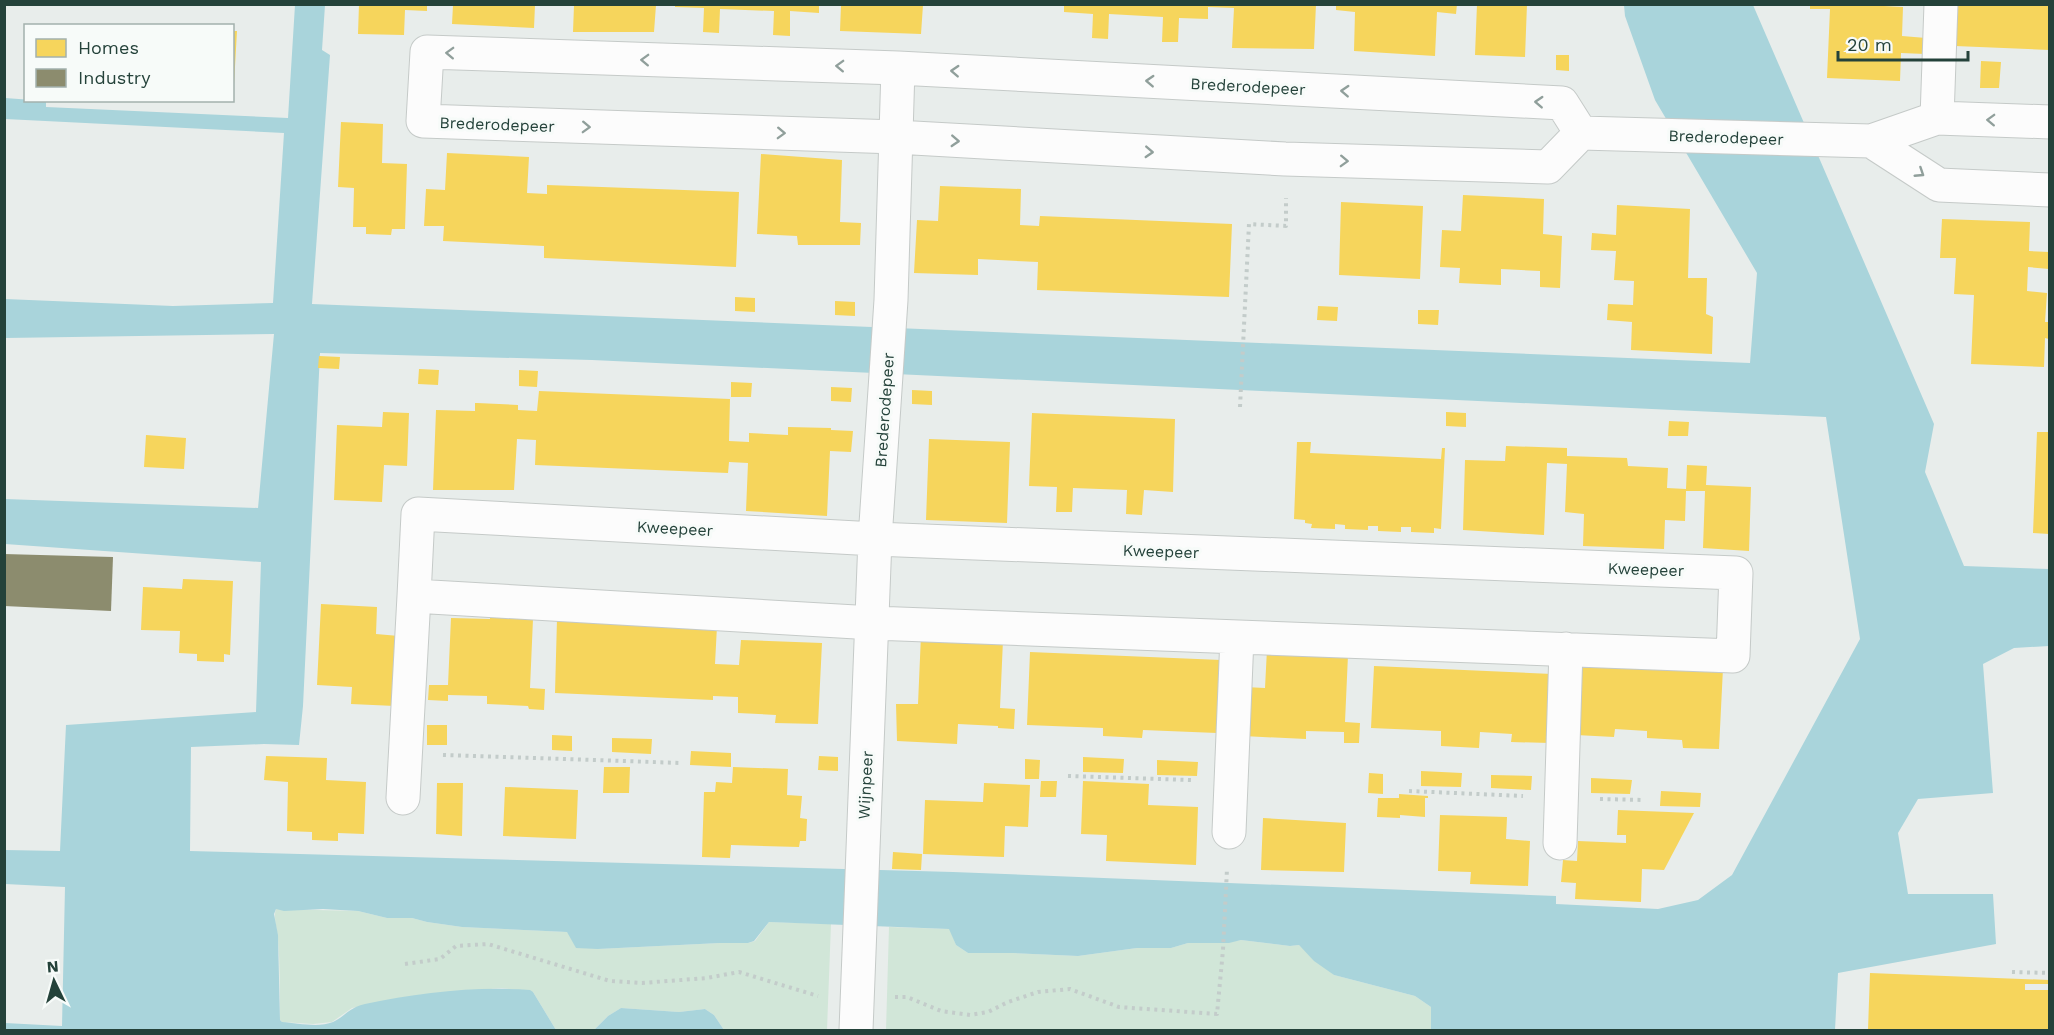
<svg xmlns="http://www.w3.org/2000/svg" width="2054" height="1035" viewBox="0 0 2054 1035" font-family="'Work Sans',sans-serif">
	<rect width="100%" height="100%" fill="#e8edeb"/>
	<path fill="#d1e6d8" d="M276 909 358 911 387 918H412L427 922 462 927 567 932 598 949 720 943H748L755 941 769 922 831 924 827 1030H724L714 1015 705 1009 679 1012 621 1008 608 1016 594 1030H556L533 992 502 988 419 995 352 1008 332 1022 313 1024 282 1022 280 1020C280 992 280 965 278 938 277 928 273 918 276 909Z
		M889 927 950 929 956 945 968 953H1013L1078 956 1137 948H1171L1188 943 1229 942 1241 940 1290 946 1299 945 1334 975 1415 996 1431 1007V1030H886Z"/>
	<path fill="#a9d4db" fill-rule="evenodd" d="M295 5H325L322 50 330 55 312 304 1750 363 1757 273 1655 100 1625 16 1624 5H1753L1934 424 1925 472 1964 566 2049 569V646L2014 648 1983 664 1993 793 1918 799 1898 833 1908 894H1993L1996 944 1838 973 1835 1030H1431V1007L1415 996 1334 975 1314 961 1299 945 1290 946 1241 940 1229 943H1188L1171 948H1137L1078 956 1013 953H968L956 945 949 929 769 922 754 941 748 943H720L598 949 576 948 567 932 462 927 427 922 412 918H387L358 911 323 909 284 911 276 909 274 914 278 935 280 1020 282 1022C297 1023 319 1028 333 1022 346 1016 348 1008 365 1004 418 993 476 986 530 990L533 992 556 1030H5V1023L62 1026 65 887 5 884V850L60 851 66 725 256 712 261 562 5 544V499L258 508 274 334 5 338V299L173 306 273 303 284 133 5 119V98L46 101V107L288 118ZM320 353 592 360 1826 417 1860 639 1732 875 1698 900 1658 909 1556 904V896L953 872 190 851 191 747 264 744 299 745 303 706Z
		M621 1008 679 1012 705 1009 714 1015 724 1030H594L608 1016Z"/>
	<path fill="#f6d55c" d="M359 4H427V11L405 10 404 35 358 34Z
		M675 4H819V13L790 11V36L773 35 774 11 720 9 719 33 703 32 704 8 675 7Z
		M1064 4H1316L1314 49 1232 48 1234 8 1208 7V19L1179 18 1178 42H1162L1163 17 1109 14 1108 39 1092 38 1093 14 1064 12Z
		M1336 4H1457L1456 14 1437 12 1435 56 1354 51 1355 12 1336 10Z
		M1477 4H1527L1525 57 1475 55Z
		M1810 4H1884V6L1903 7 1902 36 1926 38 1925 54 1901 53 1900 81 1827 78 1830 9H1810Z
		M1957 4H2049V50L1955 46Z
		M453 5H535L534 28 452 24Z
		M574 5H656L654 32H573Z
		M841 5H923L921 34 840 31Z
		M234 31H237L234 84H232V34H234Z
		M1556 55H1569V71L1556 70Z
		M1981 61 2001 62 1999 88H1980Z
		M341 122 383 124 382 163 407 164 405 229H392L391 235 366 234V227H353L354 188 338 187Z
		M447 153 529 157 527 193 547 194V185L739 192 736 267 544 258V246L443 241 444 226H424L426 189 445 190Z
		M761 154 842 160 840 222 861 223 860 245H798L797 236 757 234Z
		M940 186 1021 189 1020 225 1039 226 1040 216 1232 224 1229 297 1037 290 1038 262 978 259V275L914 273 917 220 938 221Z
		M1463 195 1544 199 1543 234 1562 236 1560 288 1540 287V271L1501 269V285L1459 283 1460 268 1440 267 1442 230 1461 231Z
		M1341 202 1423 206 1420 279 1339 275Z
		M1617 205 1690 209 1688 278H1707L1706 314 1713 317 1712 354 1631 350 1632 322 1607 320 1608 304 1633 305 1634 281 1614 280 1616 251 1591 250 1592 233 1616 235Z
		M1942 219 2030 222 2029 251 2049 252V269L2028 267 2027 291 2047 293 2045 322H2049V339L2045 338 2044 367 1971 364 1974 295 1954 294 1956 258H1940Z
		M735 297 755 298V312L735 311Z
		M835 301 855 302V316L835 315Z
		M1318 306 1338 307 1337 321 1317 320Z
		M1418 310H1439L1438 325 1418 324Z
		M319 356 340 357 339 369 318 368Z
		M419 369 439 370 438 385 418 384Z
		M519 370 538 371 537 387 519 386Z
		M731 382 752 383 751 397H731Z
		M831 387 852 388 851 402 831 401Z
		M912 390 932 391V405L912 404Z
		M539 391 730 399 729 441 749 442V433L788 435V427L831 428V430L853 431 851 452 830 451 827 516 746 511 748 463 729 462 728 473 535 465 536 440 517 439 514 490H433L436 410 475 411V403H477L518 405V410L537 411Z
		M383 412 409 413 407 466 384 465 382 502 334 500 337 425 382 427Z
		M1446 412 1466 413V427L1446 426Z
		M1032 413 1175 419 1173 492 1144 490 1142 515 1126 514 1127 490 1073 488 1072 512H1056L1057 487 1029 486Z
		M1669 421 1689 422 1688 436H1668Z
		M2037 432H2049V534L2033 533Z
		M146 435 186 438 184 469 144 467Z
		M929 439 1010 442 1007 523 926 520Z
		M1297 442H1311L1310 453 1441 459 1442 448H1445L1441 529 1434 528V533L1411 532V527H1401V532L1378 531V526H1368V530L1345 529V525L1335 524V529L1311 528 1312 524 1305 523V520L1294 519Z
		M1506 446 1567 448V456L1627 458 1628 466 1668 468 1667 488 1686 489 1687 465 1707 466 1706 485 1751 487 1749 551 1703 548 1705 491H1686L1685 521 1665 520 1664 549 1583 546 1584 514 1565 512 1567 464 1547 463 1544 535 1463 530 1465 460 1505 461Z
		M183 579 233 581 230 655 224 654V662L197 661V654L179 653 180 631 141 630 143 587 182 589Z
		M321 604 377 607 376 634 399 636 395 706 351 704 352 687 317 685Z
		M490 617 533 619 530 688 545 689 544 710 529 709 528 706 487 704V696L448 695V701L428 700 429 685H448L451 618 490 619Z
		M557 619 717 626 715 664 739 665 741 640 822 643 818 724 775 723 776 715 738 713V697L713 696V700L555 693Z
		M921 635 1003 640 1000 708 1015 709 1014 729 998 728V726L958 724 957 744 897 741 896 704H918Z
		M1267 649 1348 655 1345 722 1360 723 1359 743H1344V732L1306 731V739L1243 736 1245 687 1265 688Z
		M1030 652 1221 660 1217 733 1143 730 1142 738 1103 736V728L1027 725Z
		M1579 662 1723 668 1719 749 1683 748 1682 740 1647 738V731L1615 729 1614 737 1576 735Z
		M1374 666 1552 674 1550 743 1511 742 1512 734 1480 732 1479 748 1441 746V731L1371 728Z
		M427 725H447V745H427Z
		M552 735 572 736V751L552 750Z
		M612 738 652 739 651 754 612 752Z
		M691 751 731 753V767L690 765Z
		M266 756 327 758 326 780 366 782 364 834 338 833V841L312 840V832L287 831 288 782 264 780Z
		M819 756 838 757V771L818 770Z
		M1083 757 1124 759 1123 773 1083 772Z
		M1025 759 1040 760 1039 779H1025Z
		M1157 760 1198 762 1197 776 1157 775Z
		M604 767H630L629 793H603Z
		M733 767 788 769 787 795 802 796 800 818 807 819 806 841H800L799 847 731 845 730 858 702 857 704 792H715L716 782 732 783Z
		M1421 771 1462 773 1461 787 1421 786Z
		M1369 773 1383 774V794L1368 793Z
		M1491 775 1532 776 1531 790 1491 788Z
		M1591 778 1632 780 1630 794 1591 793Z
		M1041 781H1057L1056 797H1040Z
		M1083 781 1149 784 1148 805 1198 807 1196 865 1106 861 1107 835 1081 834Z
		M437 783H463L462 836 436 834Z
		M984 783 1030 785 1028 827 1005 826 1004 857 923 854 925 800 983 802Z
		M505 787 578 790 576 839 503 836Z
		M1661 791 1701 793 1700 807 1660 806Z
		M1399 794 1428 796V798H1425V817L1400 815V818L1377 817 1378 798H1399Z
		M1618 810 1694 813 1664 870 1642 869 1641 902 1575 899 1576 883 1561 882 1563 860 1577 861 1578 841 1626 843V835H1617Z
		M1440 815 1507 817 1506 839 1530 841 1528 886 1470 884 1471 872 1438 871Z
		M1263 818 1346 823 1344 872 1261 870Z
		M893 852 922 854 921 870 892 869Z
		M1870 973 2049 980V984H2025V990H2049V1030H1868Z"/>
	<path fill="#8c8c6e" d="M4 554 113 557 111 611 4 606Z"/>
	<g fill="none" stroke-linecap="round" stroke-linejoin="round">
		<defs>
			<path id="street" d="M1937 118 1941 4
				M1581 133 1562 103 898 68 427 52 423 121 896 137 1285 159 1548 167 1581 133 1871 141 1937 118 2050 122
				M1871 141 1939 185 2050 190
				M418 514 875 539 1736 573 1733 656 873 623 414 596Z
				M403 798 414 596
				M1229 832 1237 637
				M1560 843 1566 649
				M856 1030 875 539 891 300 898 68"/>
		</defs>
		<use href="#street" stroke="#c5cac8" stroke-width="35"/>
		<path stroke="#c3ccca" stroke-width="4" stroke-dasharray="3 4.5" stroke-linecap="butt" d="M1240 407 1249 224 1286 226V198
			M443 755 682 763
			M1068 776 1191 780
			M1409 791 1523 796
			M1600 799 1644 800
			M405 964 440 959 456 946 488 944 610 981 642 983 707 978 739 972 818 996
			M2012 972 2050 973
			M895 997H907L941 1011 970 1015 988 1012 1008 1002 1038 992 1070 989 1119 1007 1217 1014 1223 950 1227 869"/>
		<use href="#street" stroke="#fcfcfc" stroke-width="33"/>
	</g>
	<defs><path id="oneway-chevron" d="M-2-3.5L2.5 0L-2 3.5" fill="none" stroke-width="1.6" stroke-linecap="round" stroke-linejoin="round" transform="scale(1.5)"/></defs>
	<g stroke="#909f9b">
		<use href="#oneway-chevron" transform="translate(450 53) rotate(-178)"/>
		<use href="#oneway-chevron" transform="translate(645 60) rotate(-178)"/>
		<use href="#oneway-chevron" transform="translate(840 66) rotate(-178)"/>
		<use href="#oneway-chevron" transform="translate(955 71) rotate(-177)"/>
		<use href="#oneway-chevron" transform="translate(1150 81) rotate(-177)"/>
		<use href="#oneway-chevron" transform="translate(1345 91) rotate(-177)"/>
		<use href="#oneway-chevron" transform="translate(1539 102) rotate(-177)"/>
		<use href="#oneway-chevron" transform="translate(1991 120) rotate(-178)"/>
		<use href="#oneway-chevron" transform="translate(586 127) rotate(2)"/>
		<use href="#oneway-chevron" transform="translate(781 133) rotate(2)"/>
		<use href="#oneway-chevron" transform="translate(955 141) rotate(3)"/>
		<use href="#oneway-chevron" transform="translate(1149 152) rotate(3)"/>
		<use href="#oneway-chevron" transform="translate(1344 161) rotate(2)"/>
		<use href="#oneway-chevron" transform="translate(1920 173) rotate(33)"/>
	</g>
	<g text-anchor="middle" stroke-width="6" stroke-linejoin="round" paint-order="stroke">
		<g font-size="16" fill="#24423a" stroke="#f7fbf9">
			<text transform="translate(1248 86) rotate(3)" y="6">Brederodepeer</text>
			<text transform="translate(497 124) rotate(2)" y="6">Brederodepeer</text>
			<text transform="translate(1726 137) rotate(2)" y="6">Brederodepeer</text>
			<text transform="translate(884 410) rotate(-86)" y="6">Brederodepeer</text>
			<text transform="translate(675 528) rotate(3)" y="6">Kweepeer</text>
			<text transform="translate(1161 551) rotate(2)" y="6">Kweepeer</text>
			<text transform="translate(1646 569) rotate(2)" y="6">Kweepeer</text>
			<text transform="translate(865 785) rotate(-87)" y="6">Wijnpeer</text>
		</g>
	</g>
	<rect width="2054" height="1035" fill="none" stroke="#24423a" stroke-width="12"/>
	<rect x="24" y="24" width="210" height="78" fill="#f7fbf9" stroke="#a3b1ad" stroke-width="1.5"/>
	<rect x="36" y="39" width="30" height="18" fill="#f6d55c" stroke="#a3b1ad" stroke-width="1.5"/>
	<text x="78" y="54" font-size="18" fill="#24423a">Homes</text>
	<rect x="36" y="69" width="30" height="18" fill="#8c8c6e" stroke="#a3b1ad" stroke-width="1.5"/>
	<text x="78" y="84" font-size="18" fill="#24423a">Industry</text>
	<g transform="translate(54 981) rotate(355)" stroke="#f7fbf9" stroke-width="4.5" paint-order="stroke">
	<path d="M0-4.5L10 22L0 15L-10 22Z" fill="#24423a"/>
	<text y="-9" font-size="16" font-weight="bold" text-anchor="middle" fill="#24423a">N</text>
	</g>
	<path d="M1838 51v9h130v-9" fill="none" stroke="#24423a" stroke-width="3"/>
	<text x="1847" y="51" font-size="18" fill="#24423a" stroke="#f7fbf9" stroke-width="4.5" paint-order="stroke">20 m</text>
</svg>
